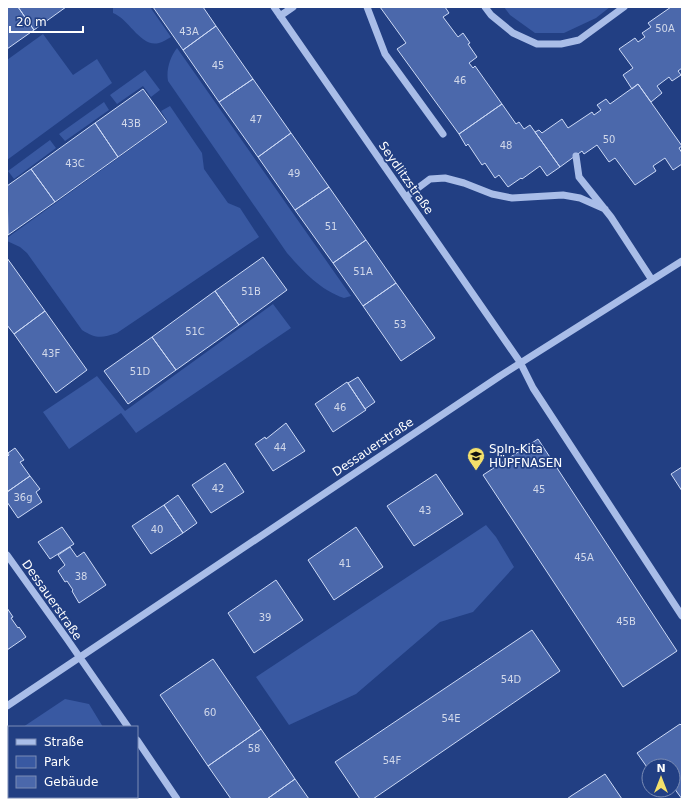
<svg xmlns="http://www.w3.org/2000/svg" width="689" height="806" viewBox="0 0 689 806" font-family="'DejaVu Sans',sans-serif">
	<rect width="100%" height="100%" fill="#223f83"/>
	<path fill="#3959a2" d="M113 7H150L171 37C167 39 163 42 159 43 141 48 129 19 113 13Z
		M504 7H610L596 18 564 33H535L510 15Z
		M43 34 73 75 97 59 112 83 7 160V60Z
		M177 48 351 296 344 298C320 290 303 271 287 253L168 81C166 70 170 57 177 48Z
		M145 70 160 90 151 97 143 86 117 104 110 95Z
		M104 102 109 110 65 141 59 134Z
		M170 106 202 153 204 169 228 203 240 208 259 237 117 333C102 338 96 339 82 330L27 253 20 247 7 241V238L168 122 161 111Z
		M50 140 56 148 14 179 8 171Z
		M273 304 291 328 136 433 121 413 69 449 43 412 97 376 125 411Z
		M486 525 496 537 514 567 473 612 440 622 356 694 289 725 256 677Z
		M65 699 89 704 103 727H23Z
		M9 737V797H102L98 799H7V738Z"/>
	<path fill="#4b68ab" stroke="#cddaf6" d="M7 7H18L34 30 7 49Z
		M18 7H66L34 30Z
		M153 7H203L216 26 183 50Z
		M380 7H445L449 13 443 17 458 37 463 33 470 43 468 44 477 57 469 63 473 68 475 66 502 104 459 134 397 49 406 43Z
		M671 7H682V68L678 71 681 75 672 81 669 77 657 86 662 93 651 102 638 84 632 89 623 75 633 68 619 49 635 38 638 42 645 37 642 33 651 27 648 23Z
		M216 26 253 79 219 102 183 50Z
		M253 79 291 133 258 157 219 102Z
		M638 84 682 146 679 148 682 153V164L673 170 665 158 653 166 656 171 635 185 615 158 609 162 597 145 584 154 582 151 560 167 535 132 539 130 542 133 562 119 568 128 592 112 594 115 601 110 597 105 606 99 610 104Z
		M143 89 167 122 118 157 95 123Z
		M502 104 516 124 519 122 524 129 530 125 560 167 547 176 540 166 522 179 521 178 508 187 499 175 495 178 485 163 482 165 468 144 466 146 459 134Z
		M95 123 118 157 55 202 31 169Z
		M291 133 329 187 295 210 258 157Z
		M31 169 55 202 8 235 7 186Z
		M329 187 366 240 333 263 295 210Z
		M366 240 396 283 363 306 333 263Z
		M263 257 287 290 239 325 215 291Z
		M7 258 45 311 14 334 7 325Z
		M396 283 435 338 401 361 363 306Z
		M215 291 239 325 176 370 152 337Z
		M45 311 87 370 56 393 14 334Z
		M152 337 176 370 128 404 104 371Z
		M358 377 375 402 365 409 348 383Z
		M347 382 366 410 333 432 315 404Z
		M286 423 305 451 273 471 255 444 265 437 266 439Z
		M538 439 677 651 623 687 483 475Z
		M15 448 24 460 20 462 30 476 7 492V457L9 455 8 453Z
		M225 463 244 492 211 513 192 485Z
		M682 467V491L671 474Z
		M436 474 463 514 414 546 387 506Z
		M30 476 40 489 36 492 42 502 18 518 7 502V492Z
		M178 495 197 523 183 533 164 505Z
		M164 505 183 533 151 554 132 526Z
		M62 527 74 544 50 559 38 542Z
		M356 527 383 567 334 600 308 560Z
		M70 547 77 557 84 552 106 585 79 603 72 591 73 590 67 581 65 582 58 571 65 565 58 555Z
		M276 580 303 620 254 653 228 613Z
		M7 608 13 617 11 618 18 628 19 627 26 637 7 650Z
		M532 630 560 671 373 799H360L335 762Z
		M213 659 261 729 208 766 160 695Z
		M680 724 682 726V799L674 788 673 789V766H649V770L637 753Z
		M261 729 295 779 267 799H231L208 766Z
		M605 774 622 799H567L571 796Z
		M295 779 309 799H267Z"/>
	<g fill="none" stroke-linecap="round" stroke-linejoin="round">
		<path stroke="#a9bde8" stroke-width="7" d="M274 7 520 362 533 388 682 616
			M367 7 385 54 443 134
			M485 7 491 15 513 33 537 44H561L579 40 624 7
			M280 16 293 7
			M576 156 579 177 611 217 652 280
			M406 197 430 179 445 178 464 183 492 194 512 198 563 195 580 198 605 209
			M7 555 67 639 128 727
			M7 706 500 376 682 261
			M137 740 177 799"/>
	</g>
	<defs>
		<symbol id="school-pin" viewBox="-11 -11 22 30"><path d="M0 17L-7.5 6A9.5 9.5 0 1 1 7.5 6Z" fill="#f4e06b" stroke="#223f83"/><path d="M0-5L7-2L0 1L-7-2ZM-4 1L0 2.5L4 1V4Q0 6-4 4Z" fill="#111"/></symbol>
	</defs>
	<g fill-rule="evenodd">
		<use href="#school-pin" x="466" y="446" width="20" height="27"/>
	</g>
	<g text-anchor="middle" stroke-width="3.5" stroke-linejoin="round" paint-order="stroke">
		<g font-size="10" fill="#d2d9ea">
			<text x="665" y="32">50A</text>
			<text x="189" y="35">43A</text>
			<text x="218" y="69">45</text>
			<text x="460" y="84">46</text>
			<text x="256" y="123">47</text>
			<text x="131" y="127">43B</text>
			<text x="609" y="143">50</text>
			<text x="506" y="149">48</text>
			<text x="75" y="167">43C</text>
			<text x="294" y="177">49</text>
			<text x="331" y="230">51</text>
			<text x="363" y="275">51A</text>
			<text x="251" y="295">51B</text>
			<text x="400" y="328">53</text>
			<text x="195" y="335">51C</text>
			<text x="51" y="357">43F</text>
			<text x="140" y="375">51D</text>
			<text x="340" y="411">46</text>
			<text x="280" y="451">44</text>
			<text x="218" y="492">42</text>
			<text x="539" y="493">45</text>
			<text x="23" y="501">36g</text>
			<text x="425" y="514">43</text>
			<text x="157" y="533">40</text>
			<text x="584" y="561">45A</text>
			<text x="345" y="567">41</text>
			<text x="81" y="580">38</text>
			<text x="265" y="621">39</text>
			<text x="626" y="625">45B</text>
			<text x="511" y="683">54D</text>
			<text x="210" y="716">60</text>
			<text x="451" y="722">54E</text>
			<text x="254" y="752">58</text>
			<text x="392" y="764">54F</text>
		</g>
		<g font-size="12" fill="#fff" stroke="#223f83">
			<text transform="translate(406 178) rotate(55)" y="4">Seydlitzstraße</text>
			<text transform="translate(373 447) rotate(-34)" y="4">Dessauerstraße</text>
			<text transform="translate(52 600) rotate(55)" y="4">Dessauerstraße</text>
		</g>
		<g font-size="12" fill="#fff" stroke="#223f83" text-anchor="start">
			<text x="489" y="453">SpIn-Kita<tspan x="489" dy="14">HÜPFNASEN</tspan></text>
		</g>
	</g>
	<rect width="689" height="806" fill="none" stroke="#ffffff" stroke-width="16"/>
	<rect x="8" y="726" width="130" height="72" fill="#223f83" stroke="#7a8cb5"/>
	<rect x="16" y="739" width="20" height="6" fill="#a9bde8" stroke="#7a8cb5"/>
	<text x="44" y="746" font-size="12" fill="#ffffff">Straße</text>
	<rect x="16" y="756" width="20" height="12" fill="#3959a2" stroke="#7a8cb5"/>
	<text x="44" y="766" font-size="12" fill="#ffffff">Park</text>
	<rect x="16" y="776" width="20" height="12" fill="#4b68ab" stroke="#7a8cb5"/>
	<text x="44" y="786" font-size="12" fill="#ffffff">Gebäude</text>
	<g transform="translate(661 778)"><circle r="19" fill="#223f83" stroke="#7a8cb5"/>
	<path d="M0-3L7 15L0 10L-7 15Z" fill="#f4e06b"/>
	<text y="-6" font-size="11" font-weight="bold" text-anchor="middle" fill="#ffffff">N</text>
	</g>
	<path d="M10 26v6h73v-6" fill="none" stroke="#ffffff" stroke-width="2"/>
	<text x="16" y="26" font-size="12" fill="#ffffff" stroke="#223f83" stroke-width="3" paint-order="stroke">20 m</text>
</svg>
